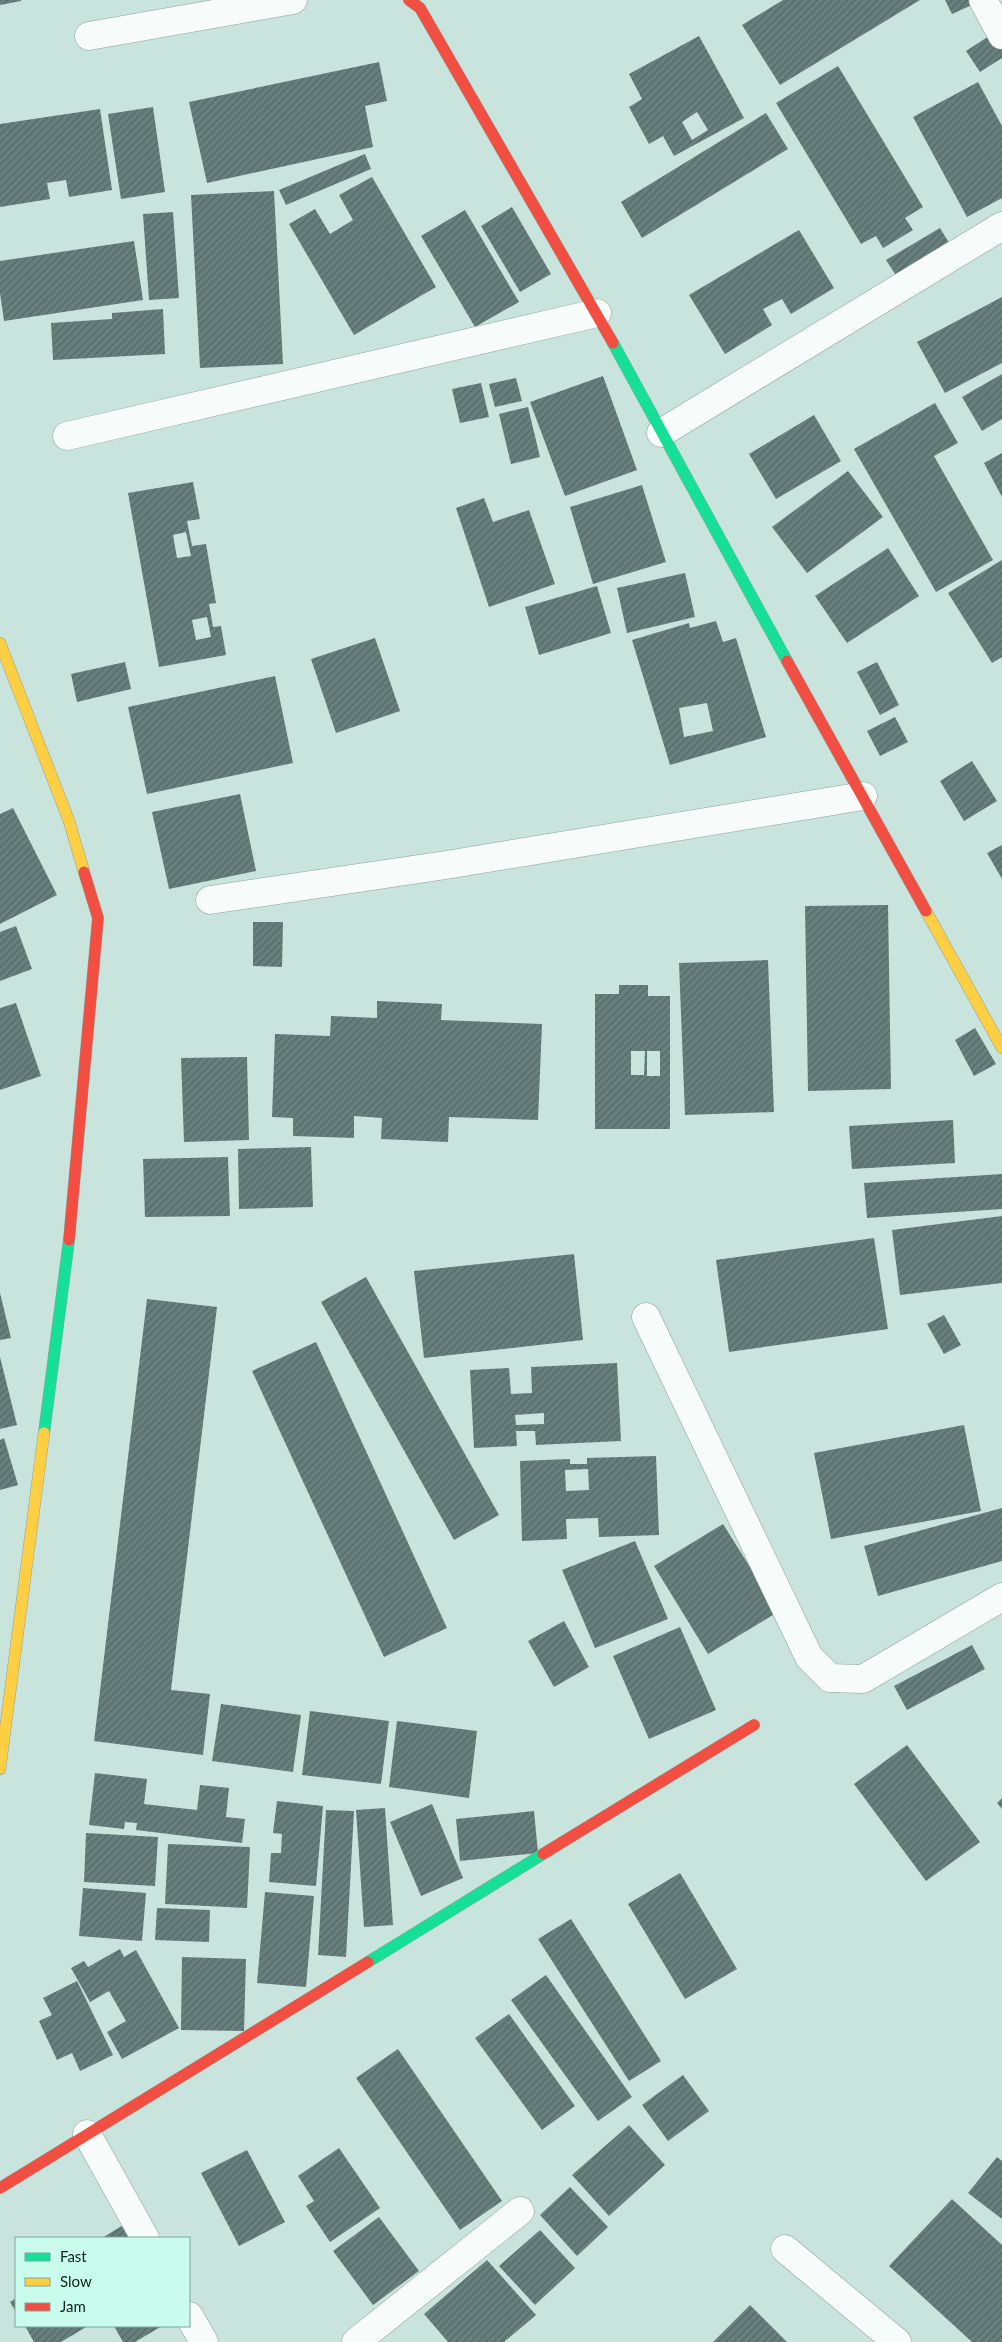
<svg xmlns="http://www.w3.org/2000/svg" width="1002" height="2342" viewBox="0 0 1002 2342" font-family="Lato,sans-serif">
	<defs>
		<pattern id="building-hatch" width="6" height="6" patternUnits="userSpaceOnUse" patternTransform="scale(1.25)"><rect width="6" height="6" fill="#68807d"/><path d="M-1 1l2-2M0 6l6-6M5 7l2-2" fill="none" stroke="#546866"/></pattern>
	</defs>
	<rect width="100%" height="100%" fill="#c8e4dc"/>
	<path fill="url(#building-hatch)" fill-rule="evenodd" d="M0 0H21V1L0 5Z
		M783 0H920L780 85 742 25Z
		M945 0H972L974 4 952 14Z
		M992 34 1002 48V58L980 72 966 51Z
		M699 36 744 118 674 156 663 136 649 144 629 107 642 99 629 74ZM697 112 708 130 692 140 682 122Z
		M379 62 387 101 365 106 373 147 207 183 189 102Z
		M838 66 923 207 905 218 913 230 883 248 876 236 861 244 776 103Z
		M978 82 1002 126V198L967 217 913 117Z
		M153 107 165 192 121 199 108 114Z
		M100 109 112 190 69 197 66 180 47 183 50 199 0 207V124Z
		M766 113 788 149 642 238 621 202Z
		M365 154 371 169 286 205 279 190Z
		M372 177 436 287 354 335 289 224 315 209 330 234 353 220 339 195Z
		M274 191 283 364 200 368 191 195Z
		M512 207 551 274 520 292 481 226Z
		M465 210 519 302 475 327 421 236Z
		M173 212 179 298 149 300 143 214Z
		M940 228 951 246 897 277 886 260Z
		M799 230 834 288 791 314 782 299 763 309 772 325 725 354 689 295Z
		M134 241 143 300 4 321 0 293V261Z
		M1002 297V363L945 393 917 342Z
		M163 309 165 354 53 360 51 323 112 319V313Z
		M1002 374V419L982 431 962 397Z
		M603 376 637 470 565 496 530 402Z
		M516 378 522 401 495 407 489 384Z
		M481 383 489 417 460 423 452 389Z
		M935 403 958 443 934 456 993 560 936 592 854 449Z
		M528 407 540 457 511 464 499 414Z
		M814 415 841 461 776 499 749 454Z
		M1002 453V497L984 463Z
		M848 471 883 517 807 573 772 527Z
		M193 482 200 519 187 521 192 546 206 544 216 603 209 604 213 627 221 626 226 655 159 667 128 493ZM186 532 191 556 177 558 173 535ZM207 617 211 637 196 640 192 620Z
		M642 485 666 562 593 584 570 507Z
		M484 498 493 522 529 510 555 584 489 607 456 508Z
		M888 548 919 596 847 643 815 596Z
		M1002 560V657L992 663 948 593Z
		M685 573 695 617 627 633 617 588Z
		M597 586 611 633 539 655 525 607Z
		M716 621 723 642 736 638 766 737 670 765 632 640 689 623 690 628ZM707 703 713 731 684 737 679 708Z
		M375 638 400 711 336 733 311 659Z
		M125 662 131 689 77 702 71 674Z
		M877 662 899 705 880 715 857 672Z
		M275 676 293 763 147 794 128 707Z
		M895 717 908 742 880 756 867 731Z
		M972 761 997 801 964 821 940 781Z
		M240 794 256 871 169 889 152 812Z
		M13 808 57 895 0 924V814Z
		M1002 845V879L987 853Z
		M888 905 891 1089 808 1091 805 906Z
		M253 922H283L282 967 253 966Z
		M16 926 32 969 0 981V932Z
		M768 960 774 1112 685 1115 679 963Z
		M619 985H648V996H670V1129H595V994H619ZM631 1051H645L644 1075H631ZM647 1051H660V1076H647Z
		M377 1001 442 1004 441 1020 542 1024 538 1120 449 1117 448 1142 381 1139 382 1118 354 1116V1138L293 1136V1118L272 1117 275 1034 330 1036 331 1016 377 1018Z
		M16 1003 41 1076 0 1090V1008Z
		M975 1028 996 1064 974 1076 955 1040Z
		M247 1057 249 1140 184 1142 181 1058Z
		M953 1120 955 1163 852 1169 849 1126Z
		M311 1147 313 1207 239 1209 238 1149Z
		M228 1157 230 1216 145 1217 143 1159Z
		M1002 1174V1209L867 1218 864 1183Z
		M1002 1216V1283L900 1295 892 1230Z
		M874 1238 888 1329 729 1352 716 1260Z
		M574 1254 583 1340 424 1358 414 1271Z
		M366 1277 499 1515 454 1540 321 1302Z
		M0 1293 11 1338 0 1340Z
		M147 1299 217 1307 171 1690 210 1694 203 1755 94 1741Z
		M944 1315 961 1345 944 1354 927 1324Z
		M316 1342 447 1628 384 1657 252 1371Z
		M0 1357 17 1425 0 1429Z
		M617 1363 621 1441 536 1445 535 1431H516L517 1446 474 1448 470 1370 509 1368 511 1394 532 1393 531 1367ZM544 1413V1424L516 1425 515 1415Z
		M964 1425 981 1511 831 1539 814 1453Z
		M4 1438 18 1485 0 1490V1440Z
		M656 1456 659 1535 599 1537 598 1518 566 1519 567 1539 522 1541 520 1461 570 1459V1464H587V1458ZM588 1469 589 1490 566 1491 565 1470Z
		M1002 1508V1561L878 1596 864 1546Z
		M723 1524 778 1612 708 1654 654 1566Z
		M635 1541 668 1619 595 1648 562 1570Z
		M564 1621 589 1667 554 1687 528 1641Z
		M680 1627 716 1710 649 1739 613 1656Z
		M972 1645 985 1669 907 1710 894 1686Z
		M221 1704 301 1715 293 1772 212 1761Z
		M310 1711 389 1721 381 1784 302 1775Z
		M397 1721 477 1731 469 1798 389 1787Z
		M907 1745 980 1842 926 1881 854 1784Z
		M95 1773 147 1779 144 1804 197 1810 200 1785 229 1788 226 1817 245 1819 242 1843 136 1830 137 1823 125 1822 124 1829 89 1825Z
		M1002 1798V1809L997 1803Z
		M277 1801 323 1806 316 1886 269 1882 271 1853H281L282 1834 273 1833Z
		M432 1804 463 1878 421 1896 390 1822Z
		M385 1808 393 1925 364 1927 356 1810Z
		M326 1810 354 1811 346 1957 318 1955Z
		M534 1811 538 1853 460 1861 456 1819Z
		M86 1833 158 1837 155 1886 84 1882Z
		M168 1844 250 1847 247 1908 165 1904Z
		M680 1873 737 1969 685 1999 628 1904Z
		M83 1888 146 1893 142 1941 79 1936Z
		M265 1892 314 1896 306 1987 257 1983Z
		M157 1908 210 1910 209 1942 155 1940Z
		M571 1919 661 2061 629 2081 538 1939Z
		M120 1949 124 1957 136 1950 179 2028 122 2059 107 2032 126 2021 109 1991 90 2002 71 1968 84 1961 88 1967Z
		M182 1957 246 1959 244 2031 181 2030Z
		M546 1975 632 2097 598 2121 511 2000Z
		M77 1981 113 2055 80 2071 72 2053 57 2060 39 2021 52 2015 43 1998Z
		M509 2014 575 2106 542 2130 475 2038Z
		M398 2049 502 2201 460 2230 356 2078Z
		M683 2075 709 2111 668 2141 642 2105Z
		M629 2125 665 2165 609 2216 572 2175Z
		M339 2148 380 2208 330 2242 306 2206 314 2201 298 2176Z
		M247 2150 285 2222 239 2246 201 2173Z
		M997 2157 1002 2161V2219L968 2193Z
		M570 2187 608 2227 577 2256 540 2215Z
		M952 2199 1002 2245V2342H972L889 2266Z
		M379 2217 419 2271 373 2305 333 2251Z
		M125 2224 133 2238H102Z
		M540 2230 575 2268 535 2305 499 2266Z
		M487 2260 536 2315 504 2342H448L424 2314Z
		M16 2298V2312L10 2302Z
		M750 2305 787 2342H713Z
		M25 2326H88L61 2342H34Z
		M114 2326H162L135 2342H123Z"/>
	<g fill="none" stroke-linecap="round" stroke-linejoin="round">
		<defs>
			<path id="street" d="M983 0 1002 35
				M89 36 293 0
				M661 433 1002 226
				M67 436 597 313
				M210 900 446 865 863 796
				M646 1317 809 1657 830 1678 863 1679 1002 1597
				M87 2134 145 2238
				M785 2249 897 2342
				M189 2316 204 2342
				M356 2342 520 2211"/>
			<path id="fast" d="M613 343 787 661
				M44 1433 69 1240
				M368 1962 543 1854"/>
			<path id="slow" d="M0 643 69 821 84 872
				M926 911 1002 1048
				M0 1769 44 1433"/>
			<path id="jam" d="M409 0 420 8 613 343
				M787 661 926 911
				M69 1240 98 918 84 872
				M543 1854 754 1725
				M0 2188 368 1962"/>
		</defs>
		<use href="#street" stroke="#8ca19b" stroke-width="29"/>
		<use href="#fast" stroke="#8ca19b" stroke-width="12"/>
		<use href="#slow" stroke="#8ca19b" stroke-width="12"/>
		<use href="#jam" stroke="#8ca19b" stroke-width="12"/>
		<use href="#street" stroke="#f7fbfa" stroke-width="28"/>
		<use href="#fast" stroke="#16e098" stroke-width="11"/>
		<use href="#slow" stroke="#ffcf43" stroke-width="11"/>
		<use href="#jam" stroke="#f24e42" stroke-width="11"/>
	</g>
	<rect x="15" y="2237" width="175" height="90" fill="#cafced" stroke="#7fa59a"/>
	<rect x="25" y="2253" width="25" height="8" fill="#16e098" stroke="#7fa59a"/>
	<text x="60" y="2262" font-size="15" fill="#0f231e">Fast</text>
	<rect x="25" y="2278" width="25" height="8" fill="#ffcf43" stroke="#7fa59a"/>
	<text x="60" y="2287" font-size="15" fill="#0f231e">Slow</text>
	<rect x="25" y="2303" width="25" height="8" fill="#f24e42" stroke="#7fa59a"/>
	<text x="60" y="2312" font-size="15" fill="#0f231e">Jam</text>
</svg>
